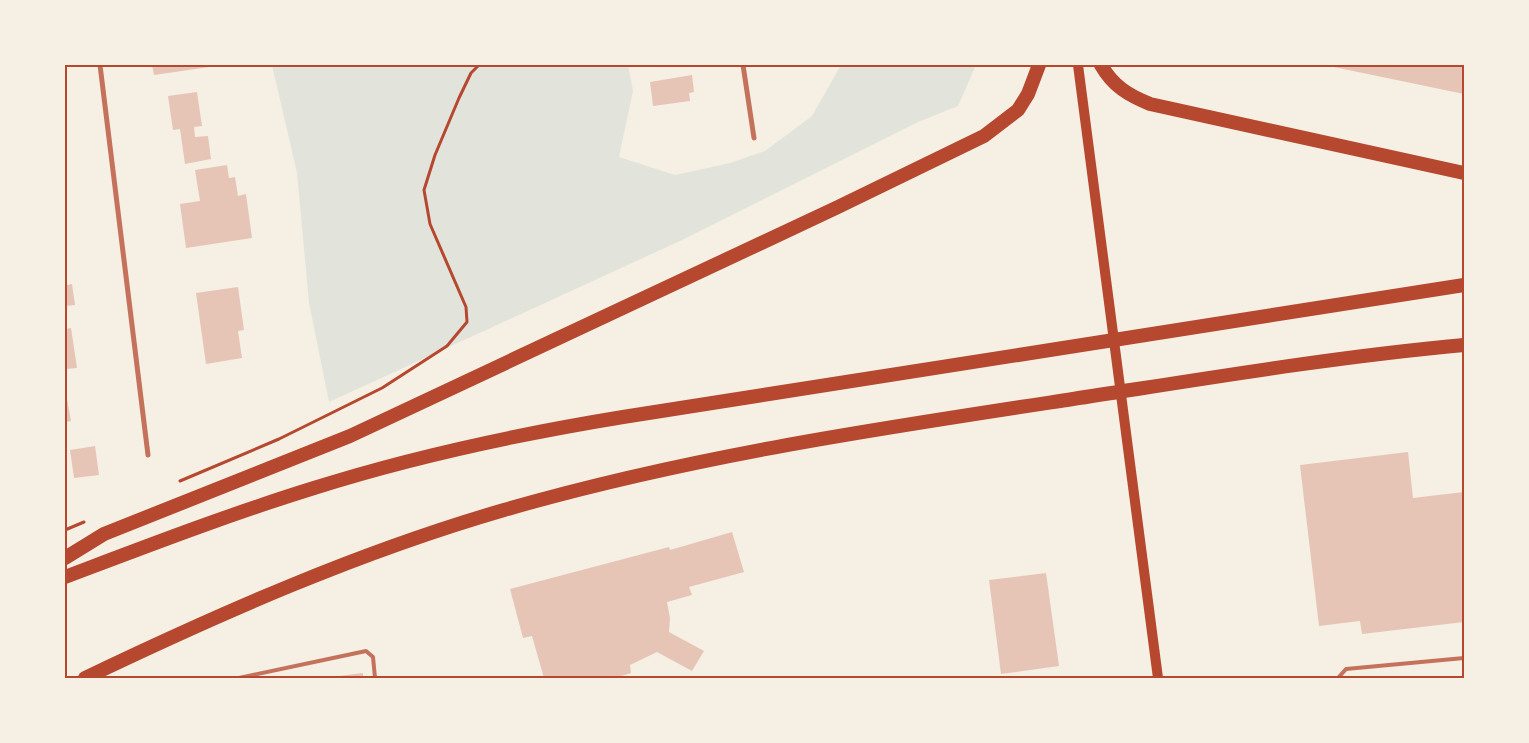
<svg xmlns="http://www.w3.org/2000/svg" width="1529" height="743" viewBox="0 0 1529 743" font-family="'Noto Sans',sans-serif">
	<rect width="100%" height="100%" fill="#f6efe4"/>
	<path fill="#e2e4dc" d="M272 65H628L633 91 619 157 675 175 730 163 765 151 812 116 841 65H976L958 106 918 122 680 241 329 402 309 303 297 173Z"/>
	<path fill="#e6c5b7" d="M152 65H216V66L154 75Z
		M1329 65H1464V94L1329 66Z
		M692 75 694 92 689 93 690 101 653 106 650 82Z
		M197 92 202 126 194 127 195 137 208 136 211 159 185 164 180 129 173 130 168 96Z
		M227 165 229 178 235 177 238 196 246 194 252 238 186 248 180 204 200 201 195 170Z
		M65 277 67 285 72 284 75 305 65 306Z
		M238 287 244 330 238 331 242 358 206 364 196 293Z
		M71 328 77 368 65 369V329Z
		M65 388 71 421 65 422Z
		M95 446 99 475 74 478 70 450Z
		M1408 452 1413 498 1464 492V622L1362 634 1360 621 1319 626 1300 465Z
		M732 532 744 572 689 587 692 595 667 602 670 618 669 632 704 651 692 671 657 652 630 665 631 673 615 678H544L532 636 523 638 510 589 669 547 670 550Z
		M1046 573 1059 666 1001 674 989 580Z
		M363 673V678H330V677Z"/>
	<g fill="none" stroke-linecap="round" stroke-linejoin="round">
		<path stroke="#b5482f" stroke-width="3" d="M180 481 279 439 382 388 447 346 467 322 466 307 430 224 424 190 435 155 459 98 471 73 479 65
			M65 530 84 522"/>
		<path stroke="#c5725c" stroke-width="4" d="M239 678 366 651 373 657 375 678
			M1338 678 1346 669 1464 658"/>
		<path stroke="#c5725c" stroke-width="5" d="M100 65 148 455
			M743 65 754 138"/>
		<path stroke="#b5482f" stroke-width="10" d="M1078 65 1158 678"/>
		<path stroke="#b5482f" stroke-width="14" d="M1101 65C1113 86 1128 95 1150 104L1464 173
			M65 558 104 534 350 436 838 207 984 136 1018 110 1028 94 1039 65
			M65 577C147 546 230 514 314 488 415 456 519 434 623 417L1464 285
			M85 678C221 613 359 552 504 510 690 456 882 428 1073 399 1203 379 1333 357 1464 345"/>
	</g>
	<rect width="1529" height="743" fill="none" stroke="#f6efe4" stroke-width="132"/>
	<rect x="66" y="66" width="1397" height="611" fill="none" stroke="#b5482f" stroke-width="2"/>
</svg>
